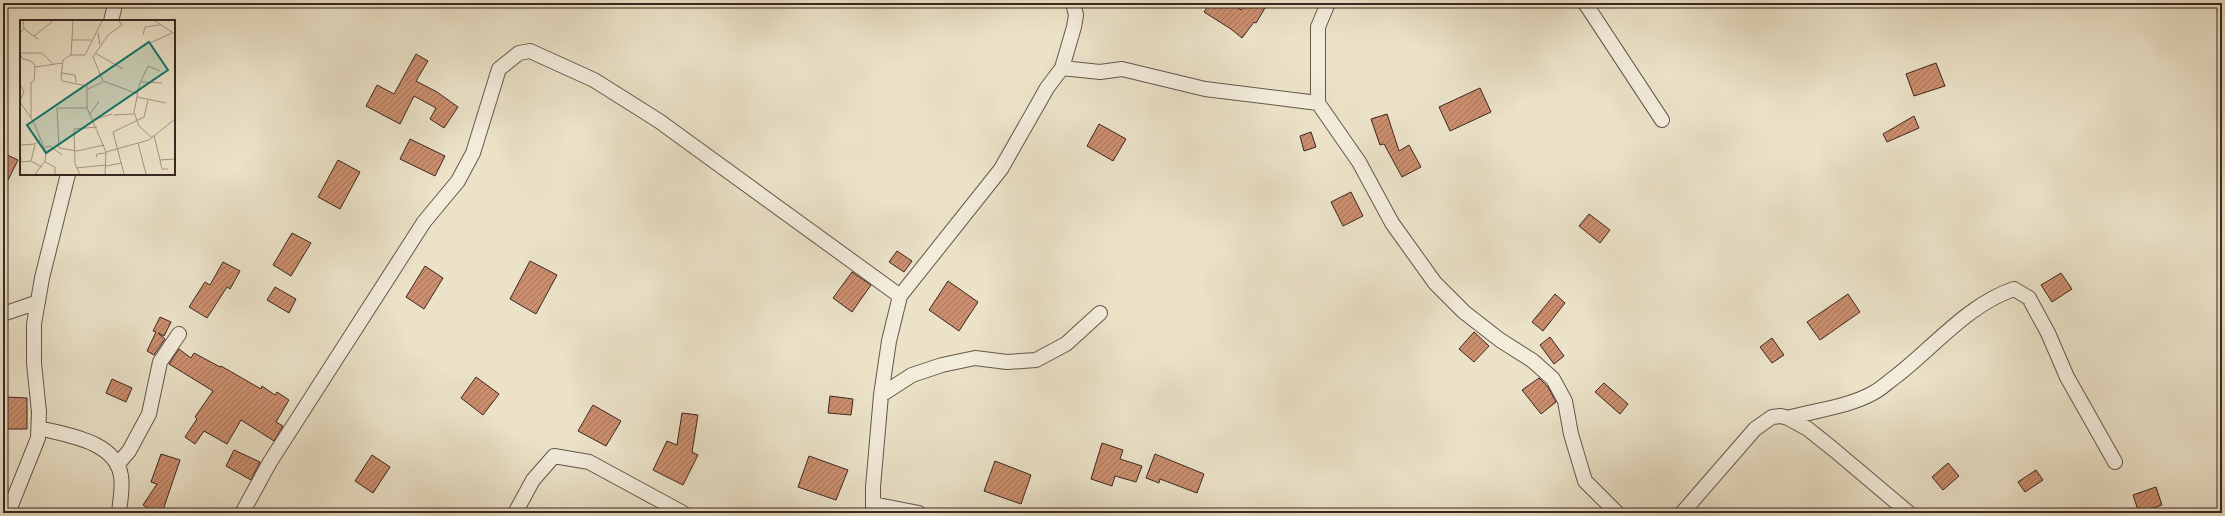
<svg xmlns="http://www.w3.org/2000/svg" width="2225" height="516" viewBox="0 0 2225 516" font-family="'IM FELL French Canon',serif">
	<defs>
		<pattern id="building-hatch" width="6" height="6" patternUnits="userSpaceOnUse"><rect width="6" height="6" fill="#cb8e6e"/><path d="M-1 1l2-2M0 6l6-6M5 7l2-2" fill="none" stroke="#a6745a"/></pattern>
	</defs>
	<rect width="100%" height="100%" fill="#ebe2c8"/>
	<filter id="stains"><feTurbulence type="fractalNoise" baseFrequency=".005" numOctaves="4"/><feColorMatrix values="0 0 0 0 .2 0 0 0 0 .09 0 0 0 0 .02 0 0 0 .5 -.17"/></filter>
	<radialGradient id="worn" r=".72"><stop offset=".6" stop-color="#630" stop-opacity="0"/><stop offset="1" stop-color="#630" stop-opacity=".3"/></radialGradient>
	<path fill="url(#building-hatch)" stroke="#392720" d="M1210 3H1230L1241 10 1245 3H1268L1256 23 1254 22 1242 38 1231 29 1204 12Z
		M416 54 428 61 416 81 437 92 458 107 444 128 430 119 436 108 414 96 400 124 366 106 377 85 394 94Z
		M1936 63 1945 86 1914 96 1906 74Z
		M1480 88 1491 112 1450 131 1439 107Z
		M1387 114 1399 151 1409 145 1421 167 1402 177 1384 144 1380 145 1371 119Z
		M1914 116 1919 128 1887 142 1883 134Z
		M1099 124 1126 139 1113 161 1087 146Z
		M1311 132 1316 147 1304 151 1300 136Z
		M410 139 445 156 435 176 400 159Z
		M3 153 18 160 3 190Z
		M338 160 360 172 340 209 318 197Z
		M1351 192 1363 216 1343 226 1331 202Z
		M1589 214 1610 230 1600 243 1579 226Z
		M292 233 311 243 291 276 273 265Z
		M897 251 912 261 904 272 889 262Z
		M530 261 557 275 536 314 510 299Z
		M223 262 240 271 230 289 227 287 207 318 189 307 205 282 210 285Z
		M425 266 443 278 424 309 406 297Z
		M852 272 871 285 852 312 833 298Z
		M2061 273 2072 289 2052 302 2041 285Z
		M948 281 978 302 959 331 929 310Z
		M275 287 296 299 289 313 267 300Z
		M1555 294 1565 303 1543 331 1532 322Z
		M1848 294 1860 312 1820 340 1807 322Z
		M160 317 171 322 164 336 158 333 165 339 154 355 147 351 156 332 153 331Z
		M1474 332 1489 346 1474 362 1459 349Z
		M1550 337 1564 356 1554 364 1540 345Z
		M1772 338 1784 355 1772 363 1760 347Z
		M179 349 191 358 194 353 220 367 221 366 261 389 262 386 275 395 277 392 289 400 276 422 283 426 274 441 241 420 227 444 204 431 195 444 185 437 197 419 195 417 213 391 169 364Z
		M476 377 499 394 483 415 461 398Z
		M1539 378 1548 387 1556 402 1541 414 1522 390Z
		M112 379 132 388 126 402 106 393Z
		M1604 383 1628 404 1620 414 1595 392Z
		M830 396 853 399 851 415 828 413Z
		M6 397 27 398V429H6Z
		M593 405 621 421 606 446 578 431Z
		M682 413 698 415 692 452 698 455 683 485 653 470 667 441 677 445Z
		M1102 443 1123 450 1120 459 1142 466 1136 482 1115 476 1112 486 1091 479Z
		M234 450 260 462 251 480 226 466Z
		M161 454 180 460 162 513H155L143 505 157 484 151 482Z
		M1155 454 1204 474 1197 493 1160 479 1159 483 1146 478Z
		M372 455 390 467 373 493 355 481Z
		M809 456 848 470 836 500 798 487Z
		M995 461 1031 475 1021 504 984 491Z
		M1948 463 1959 476 1943 490 1932 477Z
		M2036 470 2043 480 2025 492 2018 482Z
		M2156 487 2162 505 2139 513 2133 495Z"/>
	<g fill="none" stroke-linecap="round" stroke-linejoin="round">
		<defs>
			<path id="minor" d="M1328 3 1318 27V103L1359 162 1392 223 1435 283 1464 312 1500 340 1533 361 1553 379 1565 401 1571 434 1585 481 1617 513
				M1585 3 1662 120
				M111 21 114 9V3
				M1062 68 1100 72 1122 69 1205 89 1318 103
				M3 314 38 302
				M881 395 912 375 942 365 975 358 1007 362 1036 360 1066 344 1100 313
				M1788 418C1816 410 1848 407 1873 393 1881 389 1888 382 1895 377 1934 347 1967 305 2014 289L2029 298 2048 333 2067 377 2115 462
				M39 428C66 435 116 441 121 476 123 488 120 501 119 513
				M117 465 129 451 149 414 160 362 179 334
				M873 504 919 513
				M8 513 38 438 39 412 34 363V324L42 278 68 174
				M242 513 270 462 424 222 458 181 473 153 499 69 519 53 530 51 594 80 659 121 900 296
				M515 513 533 480 554 456 589 462 683 513
				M873 513V487L881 395 889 341 900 296 1001 169 1047 88 1062 68 1074 27 1076 15 1073 3
				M1682 513 1755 429 1772 417 1781 416 1788 418 1808 429 1833 449 1909 513"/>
		</defs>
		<use href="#minor" stroke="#66564a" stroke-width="16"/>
		<use href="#minor" stroke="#f2ecdb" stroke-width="14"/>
	</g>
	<g transform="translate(20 20)">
		<rect width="155" height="155" fill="#ebe2c8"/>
		<path fill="none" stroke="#a49785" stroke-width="1" d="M53 1 52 20H71M82 1 65 35H51L43 40 41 57 42 61 67 66V88L86 132 85 154M99 1 102 5 88 15 73 37 83 61 118 74M135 1 155 14M4 9 18 19M0 13 4 9 3 1M78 13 80 25M123 15 125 7 139 5M14 16 33 1M130 23 152 13M0 33H22L34 45M75 33 103 49M0 34 3 39 11 41 16 47 42 43M51 35 52 19M42 53 55 55 56 62M121 61 128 46 140 51M0 65 4 71 0 81M68 69 83 62M117 77 146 83M0 82 13 101 26 132 25 141 15 154M67 88H37L39 128 57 131 84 125M70 94 79 81M94 95 114 94M11 97V62L14 61 15 46M73 100 92 94M134 115 140 140M132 118 119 106 114 92 120 62 142 63M118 123 126 154M0 125 15 124 20 120M25 127 30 126 42 135M0 128 1 142M86 132 129 120 155 99M76 138 77 134 86 133M11 141 15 125M0 142 11 141 22 147M25 142 35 147V154M86 146 102 143M56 148 86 145M148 149H142L140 140 155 139M60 154 55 144 54 109 77 107M104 154 93 112 124 97 128 80"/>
		<path fill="#0f766e" fill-opacity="0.15" stroke="#0f766e" stroke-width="2" d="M129 22 148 50 26 133 7 105Z"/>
		<rect width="155" height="155" fill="none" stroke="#392720" stroke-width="2"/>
	</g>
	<rect width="2225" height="516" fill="none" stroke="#ebe2c8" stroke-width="16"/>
	<rect x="4" y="4" width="2217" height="508" fill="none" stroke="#392720" stroke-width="2"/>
	<rect x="8" y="8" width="2209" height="500" fill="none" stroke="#392720"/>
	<rect width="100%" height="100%" filter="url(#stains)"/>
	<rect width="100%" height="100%" fill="url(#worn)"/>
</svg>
